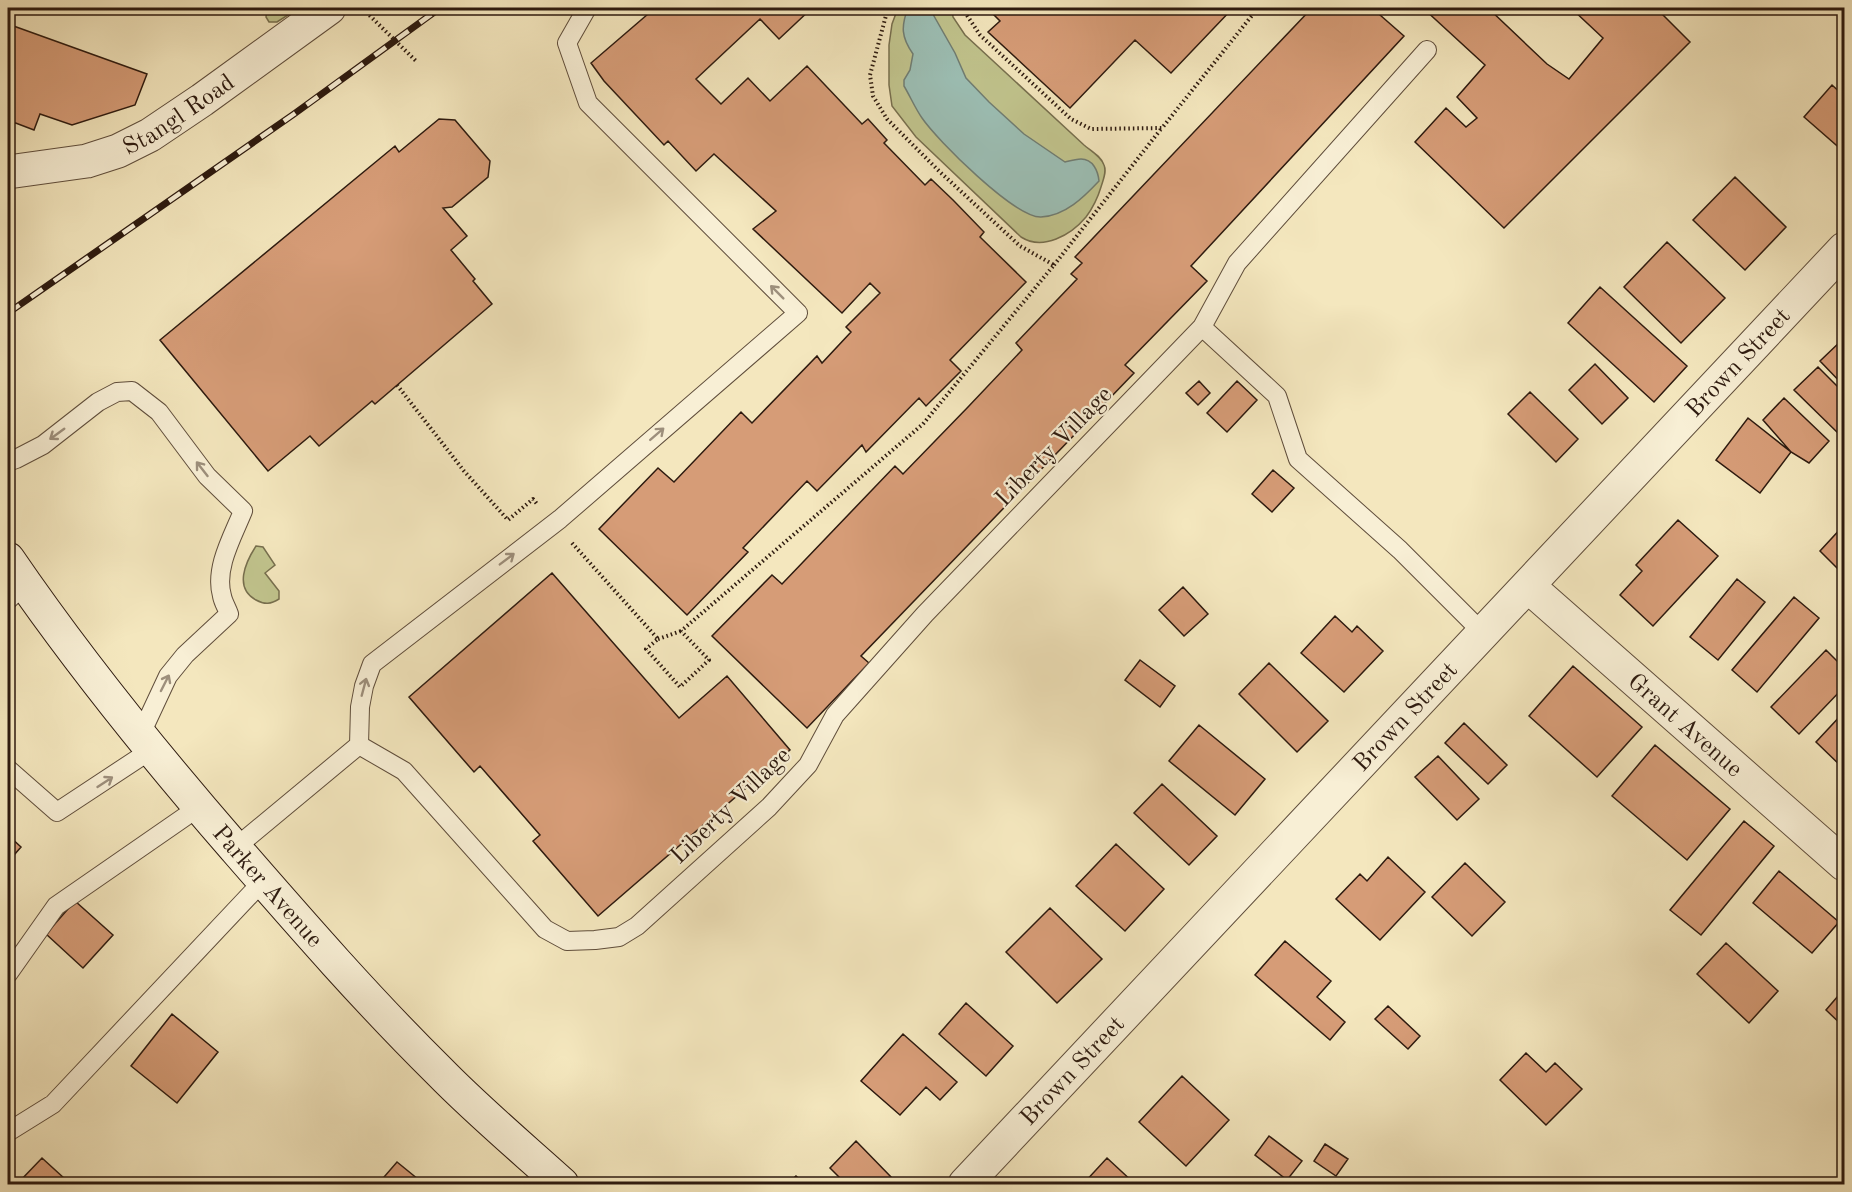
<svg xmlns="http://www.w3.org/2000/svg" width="1852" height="1192" viewBox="0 0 1852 1192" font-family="'Old Standard TT',serif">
	<rect width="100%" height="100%" fill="#f4e7be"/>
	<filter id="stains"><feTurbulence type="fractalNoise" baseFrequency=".00333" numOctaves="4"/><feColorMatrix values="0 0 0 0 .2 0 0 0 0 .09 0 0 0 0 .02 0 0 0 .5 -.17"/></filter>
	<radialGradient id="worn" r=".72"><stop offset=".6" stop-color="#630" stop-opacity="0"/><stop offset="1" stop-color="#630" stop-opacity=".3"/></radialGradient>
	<path fill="#c1c48d" stroke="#776f4e" stroke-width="1.5" d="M267 8H299L277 22H269L266 17Z
		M898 8H952L953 17 965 35 1084 145C1091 151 1101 156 1104 165 1107 172 1103 180 1101 187 1098 197 1092 209 1086 217 1071 235 1043 251 1021 237L916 137 892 106 889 85V45L892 24Z
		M256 546 263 547 275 565 265 573 279 591V599C271 604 265 605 256 600 234 588 245 563 256 546Z"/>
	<path fill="#9cbfb5" stroke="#707d73" stroke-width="1.5" d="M908 8H932L934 16 955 53 966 78 989 102 1024 134 1065 162C1069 161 1076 159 1081 159 1093 159 1098 171 1099 181 1084 197 1065 216 1041 217 1015 218 937 140 922 118 915 108 910 96 904 86V80L910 70 913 54C901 37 901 26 908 8Z"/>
	<path fill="#d69c77" stroke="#2d1a0f" stroke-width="1.5" d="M655 8H812L779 39 760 19 696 79 721 104 748 78 770 101 807 66 862 124 868 119 887 140 884 143 925 185 931 179 953 200 984 232 980 237 1026 282 950 360 961 371 926 406 919 398 866 452 862 445 817 491 807 481 743 548 748 552 687 615 599 529 658 468 674 482 741 412 752 423 817 356 822 363 851 332 846 327 880 293 870 283 842 313 753 229 776 211 714 154 696 171 668 141 664 145 604 81 591 63Z
		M987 8H1233L1171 73 1135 40 1070 108 988 32 1000 21Z
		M1312 8H1372L1404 36 1191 266 1207 281 1125 365 1134 373 861 656 869 663 807 728 712 636 772 575 782 584 895 466 903 474 968 407 1022 350 1016 343 1077 279 1071 274 1082 263 1075 257Z
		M1423 8H1488L1547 64 1569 79 1603 38 1571 8H1656L1690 42 1504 228 1415 142 1446 108 1466 127 1477 118 1457 97 1485 65Z
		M8 24 147 74 135 105 72 125 40 114 34 130 13 122 8 135Z
		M1832 85 1844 96V149L1843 151 1804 117Z
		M439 119 455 120 490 161 488 177 452 207 443 208 467 236 451 250 475 279 473 281 492 304 375 404 372 401 319 446 310 436 268 471 160 340 395 146 399 152Z
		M1735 177 1786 227 1745 270 1693 220Z
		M1667 242 1725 298 1681 343 1624 287Z
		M1600 287 1687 366 1654 402 1568 323Z
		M1843 339 1844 340V386L1820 361Z
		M1595 364 1628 398 1602 424 1569 390Z
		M1818 367 1844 393V433L1841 436 1794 390Z
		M1199 381 1210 393 1198 405 1186 393Z
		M1237 381 1257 400 1227 432 1207 413Z
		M1530 392 1578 439 1556 462 1508 414Z
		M1784 398 1829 441 1809 463 1791 452 1763 420Z
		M1748 418 1791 452 1760 493 1716 460Z
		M1273 470 1294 488 1272 512 1252 494Z
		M1678 520 1718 556 1653 626 1620 595 1642 571 1636 565Z
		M1844 525V575L1820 551Z
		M552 573 679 718 727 676 790 750 598 916 533 841 540 835 480 766 474 772 409 697Z
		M1737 579 1765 602 1718 660 1690 637Z
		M1183 587 1208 614 1184 636 1159 610Z
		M1794 597 1819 618 1757 692 1732 670Z
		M1335 616 1352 632 1357 626 1383 651 1344 692 1301 653Z
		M1826 650 1844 668V687L1799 734 1771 707Z
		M1140 660 1175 686 1160 707 1125 680Z
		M1269 663 1328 721 1297 752 1239 694Z
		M1573 666 1642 727 1597 777 1529 716Z
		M1844 712V769L1816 742Z
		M1464 723 1507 765 1488 784 1445 743Z
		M1199 725 1265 779 1235 815 1169 761Z
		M1655 745 1730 809 1687 860 1612 796Z
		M1438 756 1479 799 1457 820 1415 777Z
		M1162 784 1217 836 1189 865 1134 813Z
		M1744 821 1774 846 1701 935 1670 910Z
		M8 835 21 847 8 862Z
		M1116 844 1164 889 1125 931 1076 886Z
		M1388 857 1425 892 1380 940 1336 899 1360 874 1367 881Z
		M1465 863 1505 902 1472 936 1432 897Z
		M1779 871 1839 922 1812 953 1753 903Z
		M75 901 113 935 83 968 46 934Z
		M1050 908 1102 959 1057 1003 1006 952Z
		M1285 941 1331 981 1317 997 1345 1022 1330 1040 1255 975Z
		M1726 943 1778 991 1749 1023 1697 974Z
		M1844 989V1027L1826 1010Z
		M966 1003 1013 1046 986 1076 939 1034Z
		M1388 1006 1420 1036 1408 1049 1375 1019Z
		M172 1014 218 1052 177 1103 131 1066Z
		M903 1034 957 1082 940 1100 926 1087 900 1115 861 1081Z
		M1526 1053 1546 1072 1555 1063 1582 1089 1546 1125 1500 1080Z
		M1182 1076 1229 1120 1186 1166 1139 1122Z
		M1269 1136 1302 1161 1287 1180 1255 1155Z
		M856 1141 892 1178 885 1184H846L830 1168Z
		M1325 1144 1348 1159 1336 1176 1314 1161Z
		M42 1158 65 1179 60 1184H24L20 1181Z
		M1107 1158 1135 1184H1083Z
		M397 1162 424 1184H378Z
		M796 1176 805 1184H787Z"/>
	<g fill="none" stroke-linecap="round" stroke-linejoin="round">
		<defs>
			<path id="lane" d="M1202 327 1237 263 1427 50
				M8 462 16 459 43 445 98 402 117 392 132 391 159 412 207 476 243 511C233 536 214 568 222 596 223 602 227 608 229 614L185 655 168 676 140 736
				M8 600 25 584
				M359 745 404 771 545 929 567 941 595 940 619 937 637 926 769 807 808 765 835 715 925 614 1202 327 1277 396 1298 459 1400 550 1483 633
				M359 745 360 707 364 686 372 664 560 519 798 313 588 103 567 43 587 8
				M8 769 57 812 151 750
				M235 848 359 745
				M8 974 56 906 199 807
				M8 1132 53 1104 263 881"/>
			<g id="street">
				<path id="s1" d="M8 172 87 161 118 151 150 135 202 100 329 8"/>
				<path id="s2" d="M1528 586 1844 864"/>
				<path id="s3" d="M965 1184 1844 249"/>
			</g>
			<g id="secondary">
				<path id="s4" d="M8 559C77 660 154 755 234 847 301 924 367 1000 439 1071 478 1111 521 1147 562 1184"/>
			</g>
		</defs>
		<use href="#lane" stroke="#5f4d3b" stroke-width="20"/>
		<use href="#street" stroke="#5f4d3b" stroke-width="35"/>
		<use href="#secondary" stroke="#2d1a0f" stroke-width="35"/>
		<path stroke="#2d1a0f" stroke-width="4" stroke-dasharray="1.5 3" stroke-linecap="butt" d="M962 8 980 35 1071 119 1091 129 1162 128 1258 8
			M363 9 416 61
			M1054 265 1161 129
			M397 385 464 471 508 520 533 499 537 504
			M572 543 658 639 646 649 680 687 709 660 681 631 923 424 1054 265 1020 246 940 172 887 119 873 96 870 75 888 8
			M658 639 681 631"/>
		<use href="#lane" stroke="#f8efd5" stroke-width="18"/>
		<use href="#street" stroke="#f8efd5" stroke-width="33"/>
		<use href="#secondary" stroke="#f8efd5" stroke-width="33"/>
		<defs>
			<path id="rail" d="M8 313 294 114 440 8"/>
		</defs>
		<use href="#rail" stroke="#2d1a0f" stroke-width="7"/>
		<use href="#rail" stroke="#f8efd5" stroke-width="4.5" stroke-dasharray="14" stroke-linecap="butt"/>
	</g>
	<defs><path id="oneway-shaft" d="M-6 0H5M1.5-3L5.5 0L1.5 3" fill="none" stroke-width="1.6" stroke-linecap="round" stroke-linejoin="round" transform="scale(1.5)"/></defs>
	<g stroke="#9d8f7c">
		<use href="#oneway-shaft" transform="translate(777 292) rotate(-135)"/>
		<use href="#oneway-shaft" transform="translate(57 434) rotate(144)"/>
		<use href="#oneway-shaft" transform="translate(657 434) rotate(-41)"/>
		<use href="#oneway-shaft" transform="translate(202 469) rotate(-128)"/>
		<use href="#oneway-shaft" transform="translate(507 559) rotate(-37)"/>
		<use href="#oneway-shaft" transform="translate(165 683) rotate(-63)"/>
		<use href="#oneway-shaft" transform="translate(364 687) rotate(-75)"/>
		<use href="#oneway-shaft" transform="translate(105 782) rotate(-33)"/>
	</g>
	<g text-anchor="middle" stroke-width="4.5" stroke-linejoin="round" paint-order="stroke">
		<g font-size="24" fill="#2d1a0f" stroke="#f8efd5">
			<text dy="8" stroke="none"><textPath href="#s1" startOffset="183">Stangl Road</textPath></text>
			<text dy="8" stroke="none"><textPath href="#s3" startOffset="1128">Brown Street</textPath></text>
			<text transform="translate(1053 446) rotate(-46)" y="8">Liberty Village</text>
			<text dy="8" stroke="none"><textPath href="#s3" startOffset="642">Brown Street</textPath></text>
			<text dy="8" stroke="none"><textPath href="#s2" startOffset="210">Grant Avenue</textPath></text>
			<text transform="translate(730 805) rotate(-44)" y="8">Liberty Village</text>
			<text dy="8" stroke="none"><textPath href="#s4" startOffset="418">Parker Avenue</textPath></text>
			<text dy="8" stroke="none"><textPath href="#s3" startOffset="156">Brown Street</textPath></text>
		</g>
	</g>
	<rect width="1852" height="1192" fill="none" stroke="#f4e7be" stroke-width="30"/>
	<rect x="9" y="9" width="1834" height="1174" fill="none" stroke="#2d1a0f" stroke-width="3"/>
	<rect x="15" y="15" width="1822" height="1162" fill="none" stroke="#2d1a0f" stroke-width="1.5"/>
	<rect width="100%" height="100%" filter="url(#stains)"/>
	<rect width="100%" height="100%" fill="url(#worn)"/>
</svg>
